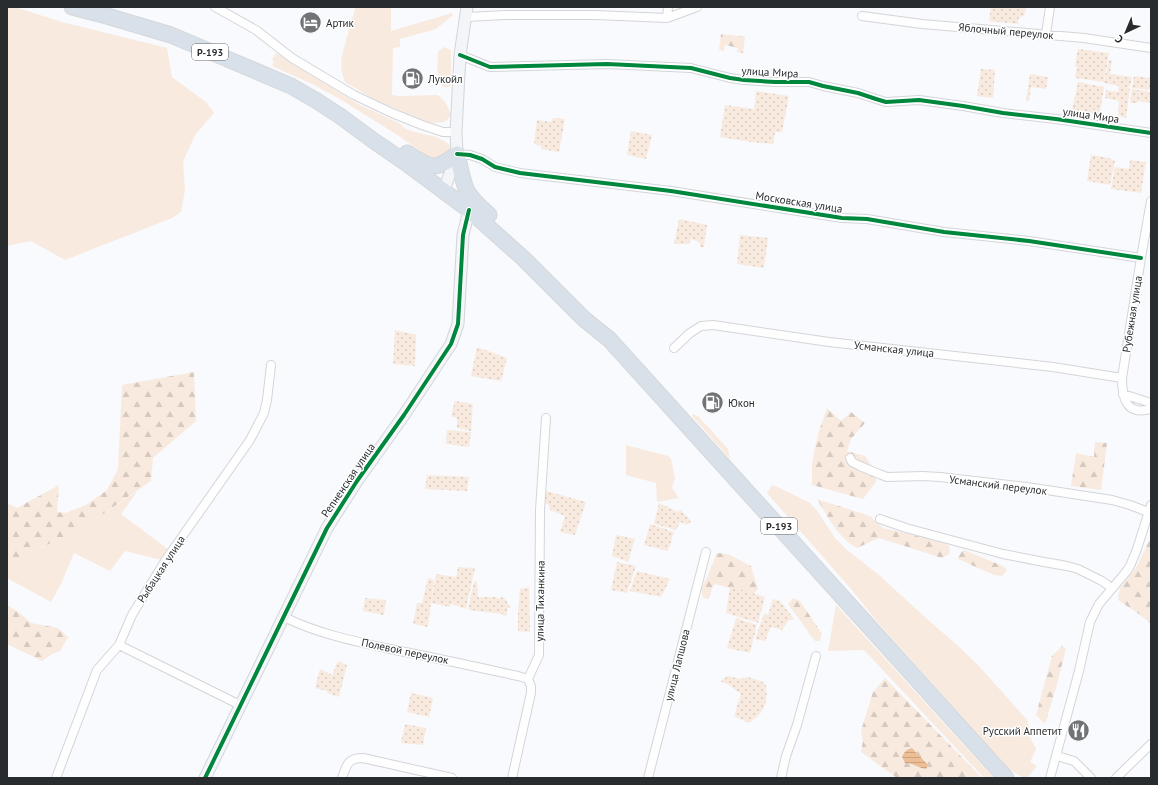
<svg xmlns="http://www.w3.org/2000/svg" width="1158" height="785" viewBox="0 0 1158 785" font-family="'PT Sans',sans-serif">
	<defs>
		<pattern id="forest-firs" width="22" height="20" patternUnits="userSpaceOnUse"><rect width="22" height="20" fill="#f9eadf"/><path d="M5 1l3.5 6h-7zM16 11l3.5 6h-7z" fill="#d5c9c0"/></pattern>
		<pattern id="garden-dots" width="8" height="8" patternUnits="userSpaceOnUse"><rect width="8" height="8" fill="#f9eadf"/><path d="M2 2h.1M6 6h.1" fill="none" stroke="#d5c9c0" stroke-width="1.8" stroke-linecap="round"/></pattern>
		<pattern id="water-rules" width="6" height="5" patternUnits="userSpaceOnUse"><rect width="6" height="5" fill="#edbe95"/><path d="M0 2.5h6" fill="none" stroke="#cba381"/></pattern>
	</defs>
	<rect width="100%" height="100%" fill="#f8fafd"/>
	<path fill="#f9eadf" d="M7 7H15L62 22 167 48 172 77 206 102 214 113 195 135 183 162 185 190 181 212 172 218 65 260 31 241 7 246Z
		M355 7H391V31L452 13 453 15 436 29 400 39V47L393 48 392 95 399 96 437 95C445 99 448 107 451 115L448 119 444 122 431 123 377 101 345 82C338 65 342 54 347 37 349 34 348 32 349 27 350 20 355 15 355 7Z
		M444 47 451 50V86C433 94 438 60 438 52L440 50Z
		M276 53 358 104 399 123 406 129 415 132 437 137 449 144 450 149C446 156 438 160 430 158L399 136 338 98 314 85 272 66 274 61 272 60Z
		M693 414 698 416 728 449 730 459 692 416Z
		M626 445 668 456 671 459 675 478 672 488 679 498 657 502 656 483 626 475Z
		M772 485 784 490 810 503 818 512 835 538 847 550 879 575 926 618 957 645 978 665 1028 721 1031 739 1036 749 1030 762 1037 766 1028 777C1022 779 1014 772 1009 769L880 625 851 589 767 493Z
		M136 492V493L121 514 169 550 162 560 125 551 110 571 74 553 61 584 51 602 7 578V564L84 527Z
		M836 605 972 754 994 778H984L864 650 828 651Z"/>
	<path fill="url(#forest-firs)" fill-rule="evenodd" d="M721 34 745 37 743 53 737 52 738 48 725 45 724 51 719 50Z
		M194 372 196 421 153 458 151 481 84 527 7 564V503L17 508 59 485 57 512 65 513 86 505 107 490 118 469 122 385Z
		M827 408 841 421 851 412 865 423 851 439 847 451 865 456 876 473V482L863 499 812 485V463L818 434Z
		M1095 442 1107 443 1101 490 1071 486 1076 453 1094 457Z
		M817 499 870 516 883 528 934 540 947 544 950 549 949 554 942 558 879 538 857 548C838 538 828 517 817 499Z
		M1151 537V624L1139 614 1118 600 1120 588 1136 568Z
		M964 550 1003 566 1007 570 1002 576 994 575 958 559V558L962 551Z
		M717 553 728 554 751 566 758 589 753 594 715 584 713 586 709 599 703 598 701 590 708 575Z
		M793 598 800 601 822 634 820 641H815L788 604Z
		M7 605 21 614 31 623 58 628 68 637 60 651 52 654 42 661 7 644Z
		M1062 646 1066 649 1056 688 1045 724 1036 715 1052 656Z
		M885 678 982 778H897L861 752 863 741 861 731 873 692ZM912 748 928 767 924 769 910 763H905L902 758C904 753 906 750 912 748Z"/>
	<path fill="url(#garden-dots)" d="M991 7H1026L1024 16 1019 17 1018 24 989 21Z
		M1078 49 1109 53 1104 82 1075 78 1077 67 1075 66Z
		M1109 60H1112L1110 74 1132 77 1130 87H1124L1130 88 1126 118 1118 116 1119 101 1105 98 1106 90 1118 92 1119 86 1104 83Z
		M981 69 995 70 993 98 977 96Z
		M1030 74 1048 77 1046 89 1031 87 1029 101H1026Z
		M1134 76 1151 78V90L1132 88Z
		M1078 82 1104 87 1100 114 1072 110Z
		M1132 89 1151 92V103L1139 101 1137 103H1130Z
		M756 91 789 96 782 132H775L773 144 751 142Z
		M725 105 754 109 751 142 720 137Z
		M553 118 565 119 559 152 541 149V146L534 144 537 120 551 122Z
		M631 131 652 135 646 159 627 155Z
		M1091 155 1109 158 1115 161 1110 185 1087 181Z
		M1130 160 1146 162 1141 193 1111 189 1115 167 1129 169Z
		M679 219 707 225 704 247H700V242L691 239 689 244H674Z
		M740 235 768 238 764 268 737 264Z
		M395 330 416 335 415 366 393 364Z
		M477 347 507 358 501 381 471 376Z
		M455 401 473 404 471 431 457 428V418L451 416Z
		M447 430 471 432 469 447 446 444Z
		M427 475 469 477 467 491 425 489Z
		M546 491 586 502 575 535 560 532 565 516 550 510 549 505 545 503Z
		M659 503 678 512 680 509 691 521 688 525 680 522 676 530 654 524Z
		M650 524 674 532 668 551 644 545Z
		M616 535 635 539 628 562 612 556Z
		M617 562 636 566 627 593 611 590Z
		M458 567 475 568 466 609 451 604 450 607 431 603 428 627 413 624 417 603H422L428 578 434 580 431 603 436 574 456 577 451 604Z
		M637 571 670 579 661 597 630 591Z
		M474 581 477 582 478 597H497V599L501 597 505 599 511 608H507V615L504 616 503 614 468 610Z
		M730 586 765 597 758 623 726 613Z
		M529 587 530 632 518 631V615L520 589Z
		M365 598 386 600 384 615 363 611Z
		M773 599 780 601 794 619 792 620H789L782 630 771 627 765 641 755 639 764 614 768 615Z
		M736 618 757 625 750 653 727 648Z
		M338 661 347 665 339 697 327 693V691L315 688 320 669 332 675Z
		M728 676 740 679 748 677 763 682 766 685C768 704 765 712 749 723L734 716 741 694 729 685 720 681Z
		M411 693 433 698 429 717 407 712Z
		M405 724 426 728 423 745 401 743Z"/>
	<path fill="url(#water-rules)" d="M912 748 927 764 928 766 926 769C919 768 913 763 905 763L902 757C904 752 907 749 912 748Z"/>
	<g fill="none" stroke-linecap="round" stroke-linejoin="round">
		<defs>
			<path id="street" d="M215 7 256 30 292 58 354 95 392 113 422 125 443 132H456
				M862 16 922 24 1084 38 1151 48
				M466 17 505 15H596L667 18 668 7
				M667 18 697 7
				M1046 34 1050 7
				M460 55 490 67 607 64 691 68 730 78 744 80 775 82H809L823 86 858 93 876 99 886 102 919 100 963 106 1003 113 1056 119 1151 133
				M457 154 470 155 482 159 495 167 520 173 671 191 842 218 867 219 944 232 1029 241 1141 258
				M1151 201 1141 258 1122 378C1122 398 1126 416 1151 409
				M674 348 690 333 701 326 713 325 829 342 1053 367 1122 378
				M1123 394 1151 403
				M850 458 852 462 860 466 879 474 887 477 923 476 940 477 1027 487 1112 500 1130 505 1148 512
				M880 519 906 528 1003 554 1044 562 1067 566 1078 569 1102 581 1112 588
				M284 617C318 634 358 642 395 650 436 658 477 667 518 676L528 679
				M119 645 240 705
				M1057 756 1074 761 1091 778
				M56 778 97 670 119 645 132 615 165 561 250 440 264 413 267 400 271 365
				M342 778C347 764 348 758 363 758L452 778
				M512 778 531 693V686L528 679 539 655 540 510 546 418
				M648 778 706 552
				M781 778 786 756 797 725 816 656
				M1050 778 1079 671 1090 622 1099 604 1126 572 1130 566 1137 549 1151 505
				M1116 778 1151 744"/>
			<path id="secondary" d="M444 190 457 154 456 132 460 55 467 7
				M205 778 327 528 357 481 404 415 451 344 458 324 463 235 469 210"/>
			<path id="highway" d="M72 7 107 16 171 35 291 86 317 101 340 116 374 141 406 163 469 210 523 258 584 319 609 339 1006 778
				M407 153C431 168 434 172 457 154 460 166 462 180 467 191 472 200 481 208 489 215"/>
		</defs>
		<use href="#street" stroke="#d3d5d8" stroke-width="10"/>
		<use href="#secondary" stroke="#d3d5d8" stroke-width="13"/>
		<use href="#highway" stroke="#d6d7d9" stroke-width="17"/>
		<use href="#street" stroke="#fefeff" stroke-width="8"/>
		<use href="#secondary" stroke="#f3f5f8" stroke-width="11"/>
		<use href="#highway" stroke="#d8e0e9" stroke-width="15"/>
		<defs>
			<path id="cycleway" d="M460 55 490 67 607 64 691 68 730 78 744 80 775 82H809L823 86 858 93 876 99 886 102 919 100 963 106 1003 113 1056 119 1151 133
				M457 154 470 155 482 159 495 167 520 173 671 191 842 218 867 219 944 232 1029 241 1141 258
				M205 778 327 528 357 481 404 415 451 344 458 324 463 235 469 210"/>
		</defs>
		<use href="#cycleway" stroke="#fff" stroke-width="6"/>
		<use href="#cycleway" stroke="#00873e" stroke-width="4"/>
	</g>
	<defs>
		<symbol id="hotel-disc" viewBox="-11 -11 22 22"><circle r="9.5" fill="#717477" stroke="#fff"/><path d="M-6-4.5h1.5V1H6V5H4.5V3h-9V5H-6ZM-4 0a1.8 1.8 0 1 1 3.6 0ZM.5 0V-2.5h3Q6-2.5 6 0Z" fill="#fff"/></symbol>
		<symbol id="fuel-disc" viewBox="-11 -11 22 22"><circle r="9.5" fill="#717477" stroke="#fff"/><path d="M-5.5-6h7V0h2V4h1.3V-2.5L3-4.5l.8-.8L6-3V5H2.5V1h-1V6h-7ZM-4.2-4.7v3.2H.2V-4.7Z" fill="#fff"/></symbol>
		<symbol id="restaurant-disc" viewBox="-11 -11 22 22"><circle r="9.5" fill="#717477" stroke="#fff"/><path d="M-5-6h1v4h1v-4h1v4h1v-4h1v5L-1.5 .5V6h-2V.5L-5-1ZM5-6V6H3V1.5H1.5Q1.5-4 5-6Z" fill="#fff"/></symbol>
	</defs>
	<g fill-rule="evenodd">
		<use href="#hotel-disc" x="298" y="10" width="25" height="25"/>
		<use href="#fuel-disc" x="400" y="66" width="25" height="25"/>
		<use href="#fuel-disc" x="700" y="390" width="25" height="25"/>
		<use href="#restaurant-disc" x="1066" y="718" width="25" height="25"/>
	</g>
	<g text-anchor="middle" stroke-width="3" stroke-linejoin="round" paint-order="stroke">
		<g fill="#fff" stroke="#696b6d" stroke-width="1">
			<rect x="192" y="44" width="36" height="16" rx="3"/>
			<rect x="761" y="518" width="36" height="16" rx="3"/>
		</g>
		<g font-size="10" font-weight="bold" fill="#292c2f">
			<text x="210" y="56">Р-193</text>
			<text x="779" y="530">Р-193</text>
		</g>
		<g font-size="11" fill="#292c2f" stroke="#fff" text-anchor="start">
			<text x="326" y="27">Артик</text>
			<text x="428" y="83">Лукойл</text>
			<text x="728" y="407">Юкон</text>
			<text x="1062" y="735" text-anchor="end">Русский Аппетит</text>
		</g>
		<g font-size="11" fill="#292c2f" stroke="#fff">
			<text transform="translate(1006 31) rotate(5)" y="4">Яблочный переулок</text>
			<text transform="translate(770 72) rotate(3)" y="4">улица Мира</text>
			<text transform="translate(1091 115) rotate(8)" y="4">улица Мира</text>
			<text transform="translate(799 202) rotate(9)" y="4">Московская улица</text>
			<text transform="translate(1132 314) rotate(-81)" y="4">Рубежная улица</text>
			<text transform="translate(894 349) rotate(6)" y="4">Усманская улица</text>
			<text transform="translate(348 480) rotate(-56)" y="4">Репненская улица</text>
			<text transform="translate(998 485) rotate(7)" y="4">Усманский переулок</text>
			<text transform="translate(161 569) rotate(-57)" y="4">Рыбацкая улица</text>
			<text transform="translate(540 601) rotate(-89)" y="4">улица Тиханкина</text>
			<text transform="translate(405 651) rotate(12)" y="4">Полевой переулок</text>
			<text transform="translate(677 665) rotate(-76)" y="4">улица Лапшова</text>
		</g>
	</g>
	<rect width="1158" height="785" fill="none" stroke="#292c2f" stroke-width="16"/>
	<g transform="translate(1126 32) rotate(224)" stroke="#ffffff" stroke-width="3" paint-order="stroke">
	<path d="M0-3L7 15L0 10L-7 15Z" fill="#292c2f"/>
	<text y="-6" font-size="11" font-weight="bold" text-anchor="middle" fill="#292c2f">С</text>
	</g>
</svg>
